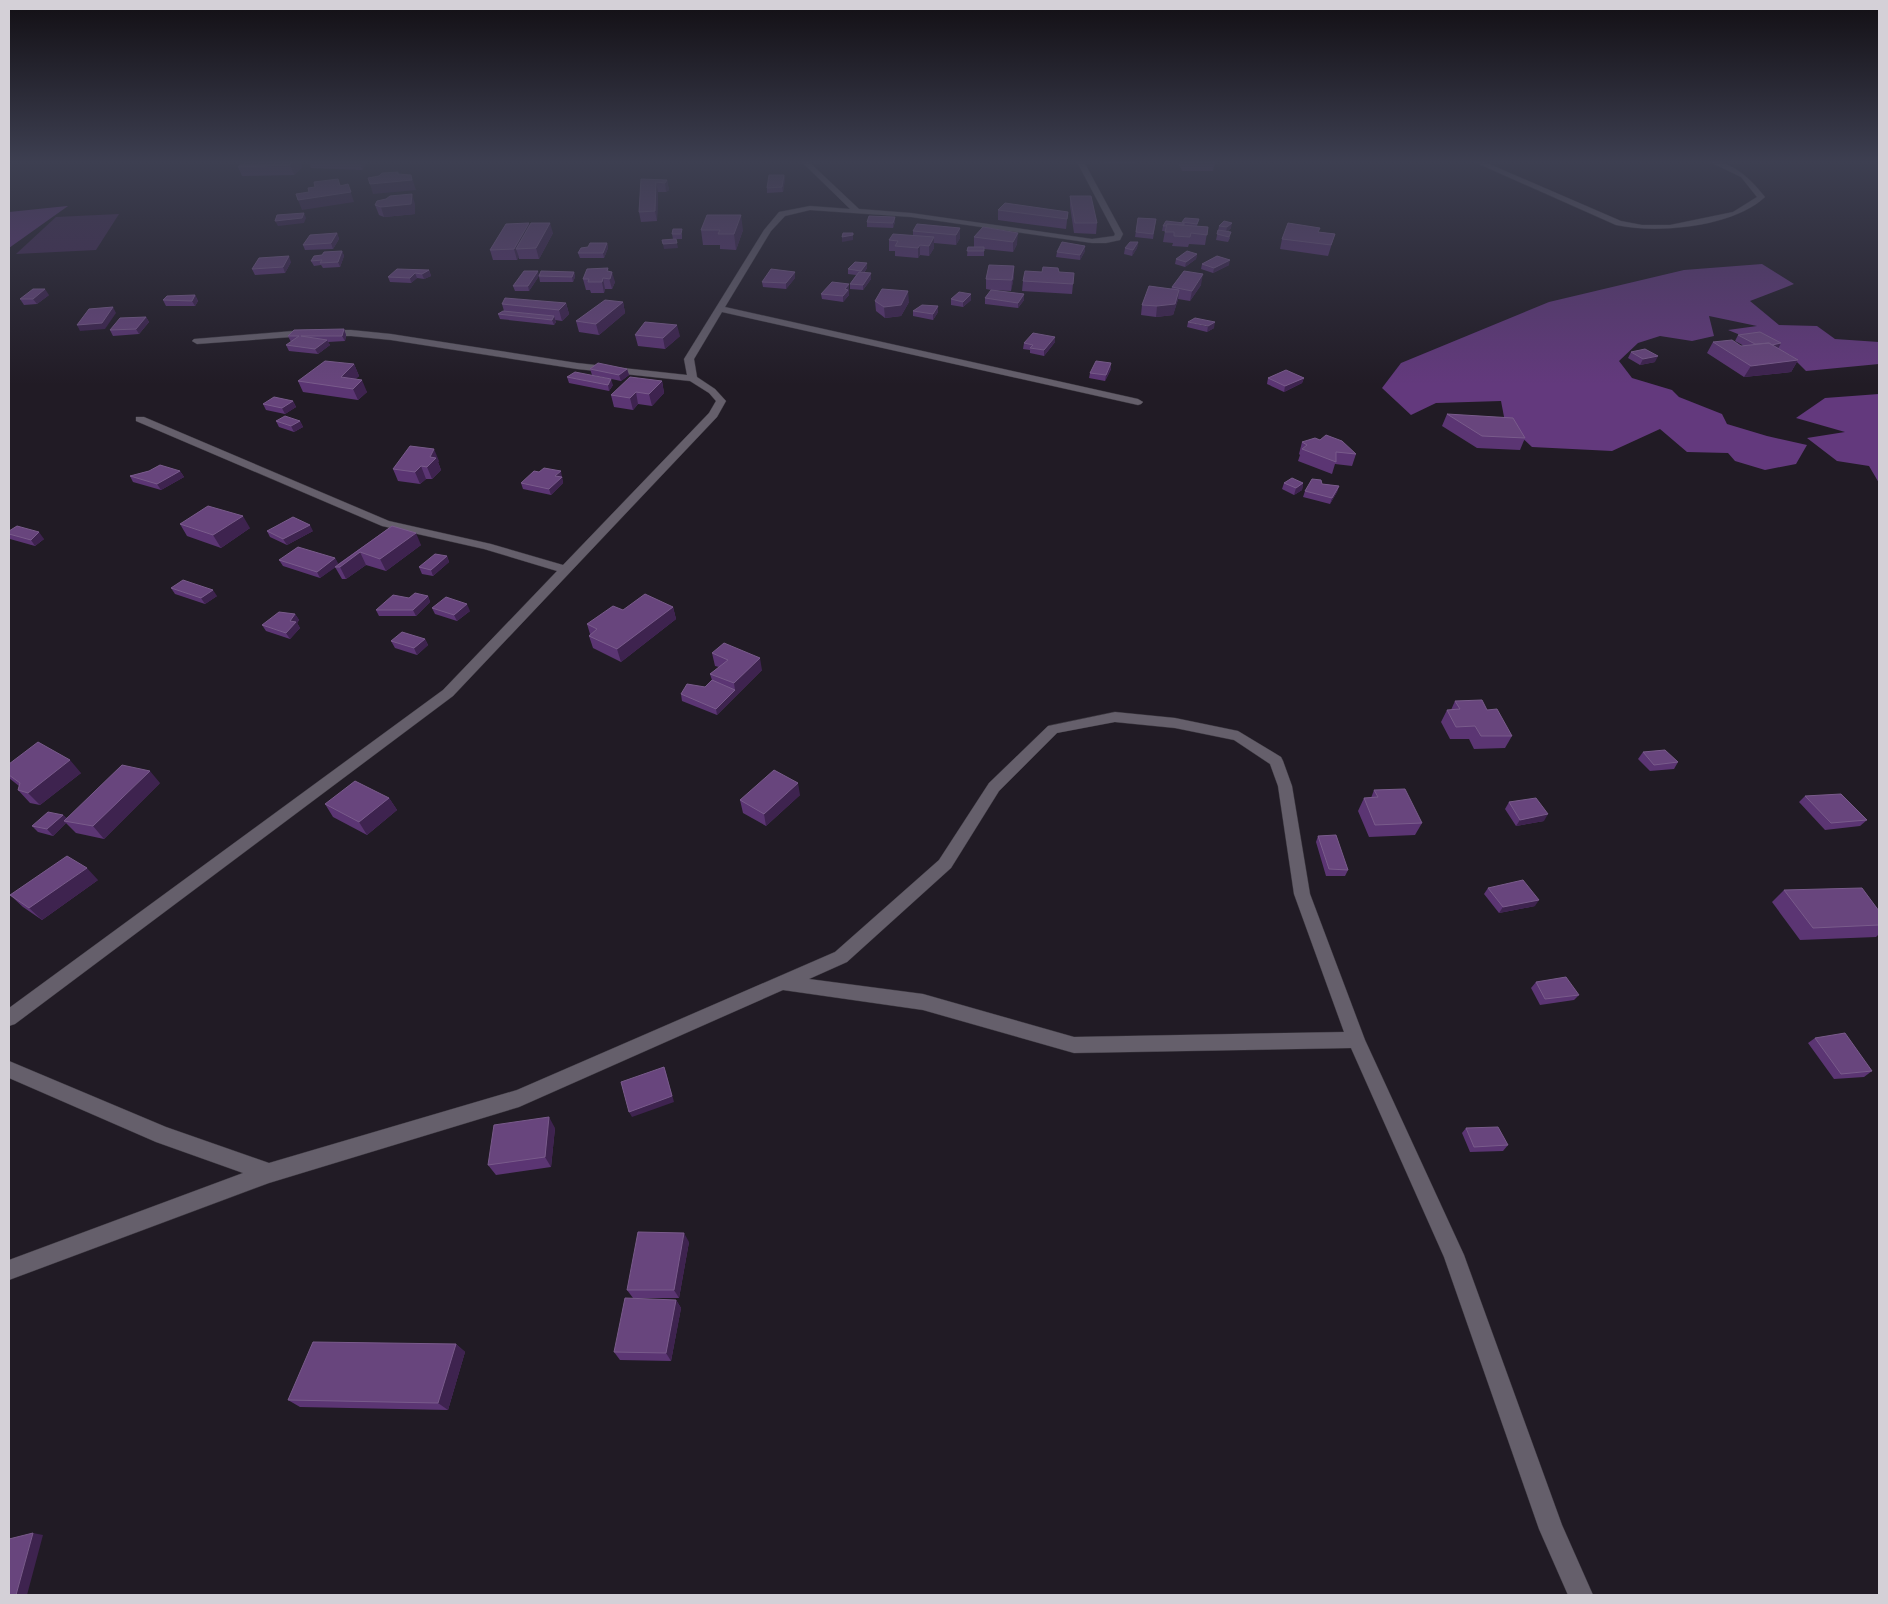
<svg xmlns="http://www.w3.org/2000/svg" width="1888" height="1604" viewBox="0 0 1888 1604" font-family="'Alegreya Sans',sans-serif">
	<rect width="100%" height="100%" fill="#211b25"/>
	<path fill="#452a56" d="M119 214 96 250 16 254 56 217Z"/>
	<path fill="#63397d" d="M67 206H68L9 248V212Z
		M1762 264 1794 284 1750 301 1779 325 1817 326 1835 339 1879 342V364L1806 371 1790 355 1728 330 1757 326 1709 316 1714 336 1692 341 1660 336 1638 343 1619 361 1632 378 1672 390 1679 397 1722 414 1727 424 1767 436 1807 445 1796 464 1765 470 1735 461 1728 453 1687 452 1660 429 1612 451 1532 447 1505 422 1501 401 1436 403 1411 415 1382 388 1401 363 1549 302 1684 270Z
		M1879 394V483L1869 466 1837 461 1807 438 1845 432 1796 418 1825 398Z"/>
	<g fill="none" stroke-linecap="round" stroke-linejoin="round">
		<defs>
			<path id="minor" d="M800 160H807L859 209 911 213 1092 239 1114 236 1115 234 1076 160H1083L1123 234 1120 240 1106 243H1092L911 217 810 210 785 216 771 231 725 307 1138 399 1143 402 1141 404 1138 405 722 312 694 359 697 377 715 389 726 401 717 417 453 696 15 1024 9 1026V1008L443 690 557 571 484 549 382 526 136 421V417H144L389 521 491 544 563 565 709 413 716 401 709 393 690 381 577 369 391 340 351 336H305L197 344 192 341 194 339 305 330H351L391 334 577 363 687 375 684 359 764 230 779 212 810 206 850 209Z
				M1470 160H1480L1621 221 1642 225H1670L1733 212 1757 197 1741 177 1706 160C1731 160 1750 178 1765 197 1733 227 1658 234 1616 225Z
				M1115 712 1175 718 1238 731 1281 757 1283 761 1292 786 1310 894 1365 1040 1464 1255 1562 1525 1593 1595H1568L1539 1529 1444 1257 1351 1048 1074 1053 923 1010 783 990 519 1107 269 1183 9 1280V1260L243 1173 156 1142 9 1078V1061L166 1127 269 1163 517 1090 835 952 939 860 989 783 1048 726ZM1115 722 1175 728 1234 740 1270 764 1278 786 1294 894 1344 1032 1074 1037 923 994 809 979 847 962 951 868 999 791 1057 733Z"/>
		</defs>
		<use href="#minor" stroke="#3a363e" stroke-width="1"/>
		<use href="#minor" fill="#655f6b" fill-rule="evenodd"/>
	</g>
	<path fill="#5b3573" d="M245 160 302 167 294 175 242 176 238 167Z
		M308 160H366L367 163 362 170 311 168Z
		M991 160H1021L991 161Z
		M1102 160H1136V164H1104Z
		M1179 160H1214L1215 162 1213 171H1182L1179 164Z
		M784 175 785 179 783 192 767 193V188Z
		M641 179 667 180 669 190 666 192H658L657 221 641 222 639 212Z
		M1070 196 1097 223 1096 234 1074 233 1070 206Z
		M415 204V214L384 217 379 215 375 205Z
		M998 210 1068 212 1066 229 998 220Z
		M895 217V222L893 228 867 227V222Z
		M1138 218 1156 219 1153 239 1135 237Z
		M1199 219 1197 226 1208 227 1205 245 1189 244 1188 247 1172 246 1173 243 1163 242 1165 231H1162L1163 226 1182 223V222Z
		M530 226 553 233 539 259H519V257L517 260H493L490 250Z
		M1219 226 1231 228 1227 232 1230 238 1228 242 1216 240Z
		M983 227 1017 244 1013 252 984 249V256H967L968 247H974V237Z
		M960 228V238L956 245 934 243V248L929 256 920 255 918 258 895 256V251H889V240L913 236V231Z
		M701 230H743L736 250 720 249V245H703Z
		M1319 232 1335 234 1328 256 1280 249 1282 239Z
		M337 233 339 239 333 249 305 250 303 245Z
		M672 234H682V239H673Z
		M1138 242 1137 248 1132 256 1124 254 1125 248Z
		M607 243 608 248 604 258H580L578 253 588 247Z
		M1085 246V251L1080 260 1056 257 1057 252Z
		M342 251 344 256 340 267 323 268 321 265 314 266 311 261Z
		M1197 254 1196 259 1185 267 1175 264 1176 259Z
		M291 262 285 273 255 275 252 269Z
		M1202 264 1229 265 1213 273 1201 269Z
		M1014 266V276L1011 291 992 290 1024 294V300L1018 308 985 304V298L991 290 986 289V279Z
		M608 268V271L615 282 612 289H605L604 293H591L590 290H586L583 279Z
		M867 268 864 273H871V279L863 290 850 289V284L856 275 848 274V269Z
		M429 270 431 276 424 279 417 278 411 283 390 282 388 277Z
		M574 272 575 277 573 282H540L539 276 529 291H515L513 286 539 276Z
		M1059 272 1073 284 1072 294 1022 291 1023 281Z
		M795 278 786 289 763 287 762 282Z
		M1201 285 1190 301 1178 299 1173 315 1156 317 1141 315 1142 305 1171 289 1172 287Z
		M848 290 849 295 843 302 822 299 821 294 849 290Z
		M49 295 37 304 24 305 20 299Z
		M195 295 198 301 195 306H166L163 300Z
		M951 299 971 300 963 307 951 305Z
		M875 301 909 302 901 316 885 318 876 311Z
		M623 302 625 313 599 335 579 332 576 321Z
		M566 303 569 314 562 321 555 320 556 322 554 325 500 319 498 314 504 311 502 304Z
		M938 306V312L933 320 913 316V311Z
		M146 317 149 322 139 334 113 336 110 330Z
		M1188 322 1214 328 1207 332 1187 327Z
		M344 329 346 335 345 341 328 342 330 345 318 354 289 351 286 345 291 342 288 336Z
		M635 335 680 336 665 349 638 346Z
		M1738 335 1778 348 1798 360 1791 372 1744 377 1707 353 1713 342 1741 346H1744L1735 341Z
		M1055 342 1044 356 1030 353V350L1023 349 1024 343Z
		M1631 352 1655 362 1640 365 1628 358Z
		M1111 363V369L1105 381 1089 378 1090 373Z
		M354 364 359 376 355 379 367 392 358 400 303 392 298 381Z
		M590 369H627L629 375 621 381 592 375Z
		M567 377 613 385 609 391 569 383Z
		M1268 378H1304L1302 383 1284 392 1267 384Z
		M662 381 664 393 652 406 638 404 633 410 614 407 611 395Z
		M293 401 296 407 285 414 266 410 263 404Z
		M1447 414 1525 438 1520 450 1477 448 1442 426Z
		M276 421H300L303 427 294 432 279 427Z
		M1302 442 1356 454 1352 466 1335 464 1332 474 1298 461 1300 455 1299 454Z
		M439 461 438 462 441 470 432 479H426L420 484 398 481 393 469Z
		M149 471H180L184 477 161 490 133 482 130 476Z
		M563 477 562 478 563 483 551 495 523 489 521 483Z
		M1284 483H1303L1302 490 1294 495 1282 489Z
		M1322 484 1339 486 1337 492 1330 504 1303 497 1305 491Z
		M180 524 250 528 221 548 187 536Z
		M392 526 421 545 386 571 366 565 346 579H342L335 567 320 578 283 566 279 560 335 558 338 564Z
		M9 531 44 539 35 546 10 539 9 538Z
		M267 531H313L287 545 270 537Z
		M447 556 449 562 433 576 422 574 419 567Z
		M171 588 217 596 205 604 175 594Z
		M428 596 430 602 416 616H379L376 610 409 598Z
		M673 607 676 619 621 662 593 648 589 636 590 634 587 624 623 610Z
		M432 608 470 611 457 621 435 614Z
		M295 614 299 620 297 623 300 628 290 639 266 631 262 625Z
		M425 639 428 645 417 655 395 648 391 641Z
		M712 653 762 670 717 715 682 701 681 694 705 687 712 680 710 674 719 667 715 666Z
		M1455 701 1487 710 1512 736 1505 748 1474 749 1469 739H1450L1441 722 1447 710H1451Z
		M1643 752 1678 762 1674 769 1650 771 1638 759Z
		M9 764 81 773 40 805 30 803 18 790 19 786 9 778Z
		M160 783 104 839 76 833 66 823 53 836 38 832 32 826 63 815 66 818Z
		M1374 790 1422 823 1415 835 1369 837 1358 811 1364 798H1371Z
		M800 795 766 826 743 813 740 800Z
		M1805 796 1867 820 1860 826 1825 830 1799 802Z
		M389 798 397 810 367 835 333 817 325 804Z
		M1509 802 1544 821 1516 826 1505 809Z
		M1318 836 1348 870 1345 876H1326L1316 842Z
		M98 880 42 920 23 907 10 895Z
		M1488 888 1535 906 1499 913 1484 894Z
		M1784 890 1879 911V934L1876 937 1800 940 1772 902Z
		M1536 982 1579 995 1574 1000 1540 1005 1531 988Z
		M1815 1038 1872 1071 1864 1077 1834 1079 1808 1043Z
		M555 1128 551 1167 496 1175 488 1165Z
		M1466 1128 1508 1145 1503 1151 1470 1152 1462 1133Z
		M689 1242 679 1298H633L627 1290Z
		M676 1300 681 1308 671 1361 620 1360 614 1352Z
		M456 1344 465 1352 448 1410 300 1407 288 1400Z"/>
	<path fill="#3e234f" d="M295 160H300L302 167 294 175 290 165Z
		M359 160H366L367 163 362 170Z
		M398 172 401 181 411 175 416 190 373 194 370 184 398 174Z
		M784 175 785 179 783 192 782 187Z
		M338 179 342 188 348 184 354 202 302 210 298 200Z
		M667 180 669 190 666 192 665 183Z
		M656 182 658 192 657 221 655 211Z
		M412 194 415 204V214L384 217 381 207Z
		M304 213 306 218 304 223 278 226 275 221Z
		M741 215 743 230 736 250 734 234Z
		M895 217V222L893 228V223Z
		M529 223 532 233 516 249 519 257 517 260 514 249Z
		M550 223 553 233 539 259 536 248Z
		M1232 223 1231 228 1226 232 1227 227Z
		M960 228V238L956 245V235Z
		M337 233 339 239 333 249 331 243Z
		M1018 233 1017 244 1013 252V242Z
		M853 235V240L842 242V237Z
		M934 237V248L929 256V246Z
		M1138 242 1137 248 1132 256 1133 250Z
		M607 243 608 248 604 258 603 253Z
		M677 243 678 248 664 249 663 244Z
		M920 245V255L918 258V248Z
		M1085 246V251L1080 260V255Z
		M342 251 344 256 340 267 338 262Z
		M1197 254 1196 259 1185 267 1186 262Z
		M289 256 291 262 285 273 283 267Z
		M1230 260 1229 265 1213 273 1214 268Z
		M867 263V268L861 276V271Z
		M1014 266V276L1011 291 1012 280Z
		M608 268 610 278 612 272 615 282 612 289 607 271Z
		M429 270 431 276 424 279 422 274Z
		M538 271 539 276 529 291 528 286Z
		M574 272 575 277 573 282 572 277Z
		M795 272V278L786 289V283Z
		M415 273 417 278 411 283 410 278Z
		M871 273V279L863 290V285Z
		M1203 274 1201 285 1190 301 1192 291Z
		M603 278 605 289 604 293 602 282Z
		M849 284V295L843 302V296L845 289Z
		M45 289 49 295 37 304 33 299Z
		M1179 290 1178 300 1173 315 1156 317 1157 306Z
		M908 291 909 302 901 316 885 318 884 307Z
		M971 294V300L963 307V302Z
		M1024 294V300L1018 308V303Z
		M195 295 198 301 195 306 192 301Z
		M623 302 625 313 599 335 596 324Z
		M566 303 569 314 562 321 559 310Z
		M938 306V312L933 320V314Z
		M113 307 116 313 105 329 80 331 77 325Z
		M554 316 556 322 554 325 552 320Z
		M146 317 149 322 139 334 136 329Z
		M1215 322 1214 328 1207 332 1208 326Z
		M677 325 680 336 665 349 663 338Z
		M344 329 346 335 345 341 342 336Z
		M1055 337V342L1044 356V350Z
		M327 340 330 345 318 354 315 349Z
		M1781 343 1778 349 1759 347Z
		M1658 356 1655 362 1640 365 1643 359Z
		M1798 360 1791 372 1744 377 1751 366Z
		M1111 363V369L1105 381 1106 375Z
		M354 364 359 376 347 388 341 377Z
		M627 369 629 375 621 381 619 375Z
		M1304 378 1302 383 1284 392 1285 386Z
		M611 379 613 385 609 391 608 385Z
		M362 380 367 392 358 400 353 389Z
		M662 381 664 393 652 406 649 394Z
		M636 392 638 404 633 410 630 398Z
		M293 401 296 407 285 414 282 408Z
		M300 421 303 427 294 432 291 426Z
		M434 449 439 461 438 462 441 470 432 479 427 467 430 457Z
		M421 466 426 479 420 484 415 472Z
		M180 471 184 477 161 490 157 484Z
		M561 471 563 483 551 495 549 489 555 476Z
		M1303 483 1302 490 1294 495 1296 488Z
		M1339 486 1337 492 1330 504 1332 498Z
		M243 516 250 528 221 548 213 535Z
		M310 525 313 531 287 545 283 539Z
		M39 532 44 539 35 546 31 540Z
		M416 533 421 545 386 571 380 559Z
		M360 552 366 565 346 579 340 567Z
		M447 556 449 562 433 576 431 570Z
		M335 558 339 565 320 578 317 572Z
		M213 590 217 596 205 604 201 598Z
		M428 596 430 602 416 616 413 610Z
		M467 604 470 611 457 621 454 615Z
		M673 607 676 619 621 662 617 649Z
		M295 614 299 620 297 623 300 628 290 639 286 633 290 621Z
		M425 639 428 645 417 655 414 648Z
		M760 658 762 670 717 715 716 709 735 690 734 683Z
		M70 760 81 773 40 805 28 793Z
		M150 771 160 783 104 839 93 826Z
		M798 783 800 795 766 826 764 814Z
		M389 798 397 810 367 835 359 822Z
		M1548 814 1544 821 1516 826 1520 820Z
		M63 815 69 821H64L66 823 53 836 47 829Z
		M87 868 98 880 42 920 29 908Z
		M1539 900 1535 906 1499 913 1503 907Z
		M664 1067 666 1072 674 1102 632 1117 629 1112Z
		M549 1117 555 1128 551 1167 545 1157Z
		M684 1233 689 1242 679 1298 674 1290Z
		M676 1300 681 1308 671 1361 666 1353Z
		M456 1344 465 1352 448 1410 438 1403Z
		M33 1533 43 1535 27 1595H16Z"/>
	<path fill="#68457d" stroke="#795b8b" d="M245 160H295L290 165 238 167Z
		M1183 160H1214L1215 162H1184Z
		M398 172V174L411 175 412 180 370 184 368 178 379 176 382 173Z
		M769 175H784L782 187 767 188Z
		M338 179 340 186 348 184 351 192 298 200 296 194 309 192 308 188 315 187 314 182Z
		M641 179 667 180 665 183 656 182 655 211 639 212Z
		M412 194 411 204 381 207 375 205 377 201 386 199 390 196Z
		M1070 196H1091L1097 223H1075Z
		M1005 203 1068 212 1067 219 998 210Z
		M304 213 302 218 275 221 277 215Z
		M707 215H741L734 234H718L720 230H701Z
		M869 216 895 217 893 223 867 222Z
		M1138 218 1156 219 1153 234 1136 232Z
		M1185 218 1199 219 1197 224 1182 222Z
		M1166 221 1184 223V225L1167 224 1166 226H1163Z
		M1224 221 1232 223 1227 227 1219 226Z
		M529 223 514 249 490 250 506 224Z
		M531 223H550L536 248 516 249Z
		M1288 223 1320 228 1318 232 1335 234 1331 245 1282 239Z
		M917 224 960 228 956 235 913 231Z
		M1167 224 1208 227 1207 235 1191 233 1190 237 1174 236V232H1165Z
		M983 227 1018 233 1013 242 974 237Z
		M673 229H682L681 234H672Z
		M1218 230 1231 232 1229 237 1217 234Z
		M337 233 331 243 303 245 310 235Z
		M843 233H853V235L842 237Z
		M893 234 934 237 929 246 920 245 918 248 895 246 898 241 889 240Z
		M676 239 677 243 663 244 662 240Z
		M1062 242 1085 246 1080 255 1057 252Z
		M1130 242H1138L1133 250 1125 248Z
		M590 243H607L603 253H578L581 248 588 247Z
		M968 247H984V251H967Z
		M342 251 338 262 320 263 322 260 311 261 314 256 322 255 324 252Z
		M1187 251 1197 254 1186 262 1176 259Z
		M289 256 283 267 252 269 259 258Z
		M1217 256 1230 260 1214 268 1202 264Z
		M855 262 867 263 861 271 848 269Z
		M989 265 1014 266 1012 280 986 279Z
		M1043 267 1058 268 1059 272 1074 273 1073 284 1023 281 1025 271 1042 272Z
		M608 268 607 271 612 272 610 279 603 278 602 282H588L589 279H583L587 269Z
		M397 269 429 270 422 274 415 273 410 278 388 277Z
		M771 269 795 272 786 283 762 282Z
		M524 271H538L528 286H513Z
		M541 271 574 272 572 277 539 276Z
		M1184 271 1203 274 1192 291 1172 287Z
		M859 272 871 273 863 285 850 284Z
		M832 282 849 284 845 289 848 290 843 296 821 294Z
		M1149 286 1179 290 1175 304 1157 306 1142 305Z
		M33 289H45L33 299H20Z
		M882 289 908 291 901 305 884 307 875 301Z
		M991 290 1024 294 1018 303 985 298Z
		M959 292 971 294 963 302 951 299Z
		M195 295 192 301 163 300 167 296Z
		M505 298 566 303 559 310 502 304Z
		M605 300 623 302 596 324 576 321Z
		M922 305 938 306 933 314 913 311Z
		M113 307 102 323 77 325 89 309Z
		M503 311 554 316 552 320 498 314Z
		M146 317 136 329 110 330 120 318Z
		M1195 318 1215 322 1208 326 1188 322Z
		M645 322 677 325 663 338 635 335Z
		M344 329 342 336H301L327 340 315 349 286 345 299 336H288L294 330Z
		M1760 332 1781 343 1772 345 1769 343 1755 344 1738 335Z
		M1033 333 1055 337 1044 350 1030 348 1033 345 1024 343Z
		M1732 340 1741 346 1769 343 1798 360 1751 366 1713 342Z
		M1645 349 1658 356 1643 359 1631 352Z
		M325 361 354 364 341 377 362 380 353 389 298 381Z
		M1096 361 1111 363 1106 375 1090 373Z
		M598 363 627 369 619 375 590 369Z
		M1286 370 1304 378 1285 386 1268 378Z
		M575 372 611 379 608 385 567 377Z
		M630 377 662 381 649 394 636 392 630 398 611 395Z
		M274 397 293 401 282 408 263 404Z
		M1447 414 1513 418 1525 438 1482 436Z
		M285 416 300 421 291 426 276 421Z
		M1326 435 1342 441 1356 454 1336 452V462L1302 449 1307 445 1302 442 1315 438 1320 440Z
		M410 446 434 449 430 457 436 458 427 467 421 466 415 472 393 469Z
		M160 465 180 471 157 484 130 476 149 471Z
		M544 468 561 471 555 476 562 477 549 489 521 483 534 471 539 472Z
		M1292 478 1303 483 1296 488 1284 483Z
		M1312 479 1321 480 1322 484 1339 486 1332 498 1305 491Z
		M208 506 243 516 213 535 180 524Z
		M293 517 310 525 283 539 267 531Z
		M17 526 39 532 31 540 9 534V531Z
		M392 526 416 533 380 559 360 552 340 567H335Z
		M298 547 335 558 317 572 279 560Z
		M435 554 447 556 431 570 419 567Z
		M183 580 213 590 201 598 171 588Z
		M415 593 428 596 413 610H376L393 595 409 598Z
		M645 594 673 607 617 649 589 636 597 629 587 624 613 606 623 610Z
		M446 597 467 604 454 615 432 608Z
		M279 612 295 614 290 621 296 622 286 633 262 625Z
		M402 632 425 639 414 648 391 641Z
		M724 643 760 658 734 683 710 674 728 660 712 653Z
		M712 680 735 690 716 709 681 694 687 684 705 687Z
		M1482 700 1487 710 1497 709 1512 736H1481L1475 726 1456 727 1447 710 1460 709 1455 701Z
		M38 742 70 760 28 793 18 790 20 783 9 775V764Z
		M1665 750 1678 762 1654 765 1643 752Z
		M122 765 150 771 93 826 64 821Z
		M774 770 798 783 764 814 740 800Z
		M355 781 389 798 359 822 325 804Z
		M1405 789 1422 823 1375 825 1364 798 1378 797 1374 790Z
		M1841 794 1867 820 1831 823 1805 796Z
		M1536 798 1548 814 1520 820 1509 802Z
		M48 812 63 815 47 829 32 826Z
		M1336 835 1348 870 1329 869 1318 836Z
		M67 856 87 868 29 908 10 895Z
		M1523 880 1539 900 1503 907 1488 888Z
		M1862 888 1879 911V925L1813 928 1784 890Z
		M1566 977 1579 995 1545 999 1536 982Z
		M1845 1033 1872 1071 1841 1074 1815 1038Z
		M664 1067 672 1096 629 1112 621 1082Z
		M549 1117 545 1157 488 1165 494 1125Z
		M1498 1127 1508 1145 1474 1147 1466 1128Z
		M638 1232 684 1233 674 1290H627Z
		M625 1298 676 1300 666 1353 614 1352Z
		M313 1342 456 1344 438 1403 288 1400Z
		M33 1533 16 1595H9V1539Z"/>
	<linearGradient id="sky" x2="0" y2="1"><stop stop-color="#120f14"/><stop offset="0.42" stop-color="#3d3f51"/><stop offset="1" stop-color="#3d3f51" stop-opacity="0"/></linearGradient>
	<rect width="1888" height="385" fill="url(#sky)"/>
	<rect width="1888" height="1604" fill="none" stroke="#d4d0d7" stroke-width="20"/>
</svg>
